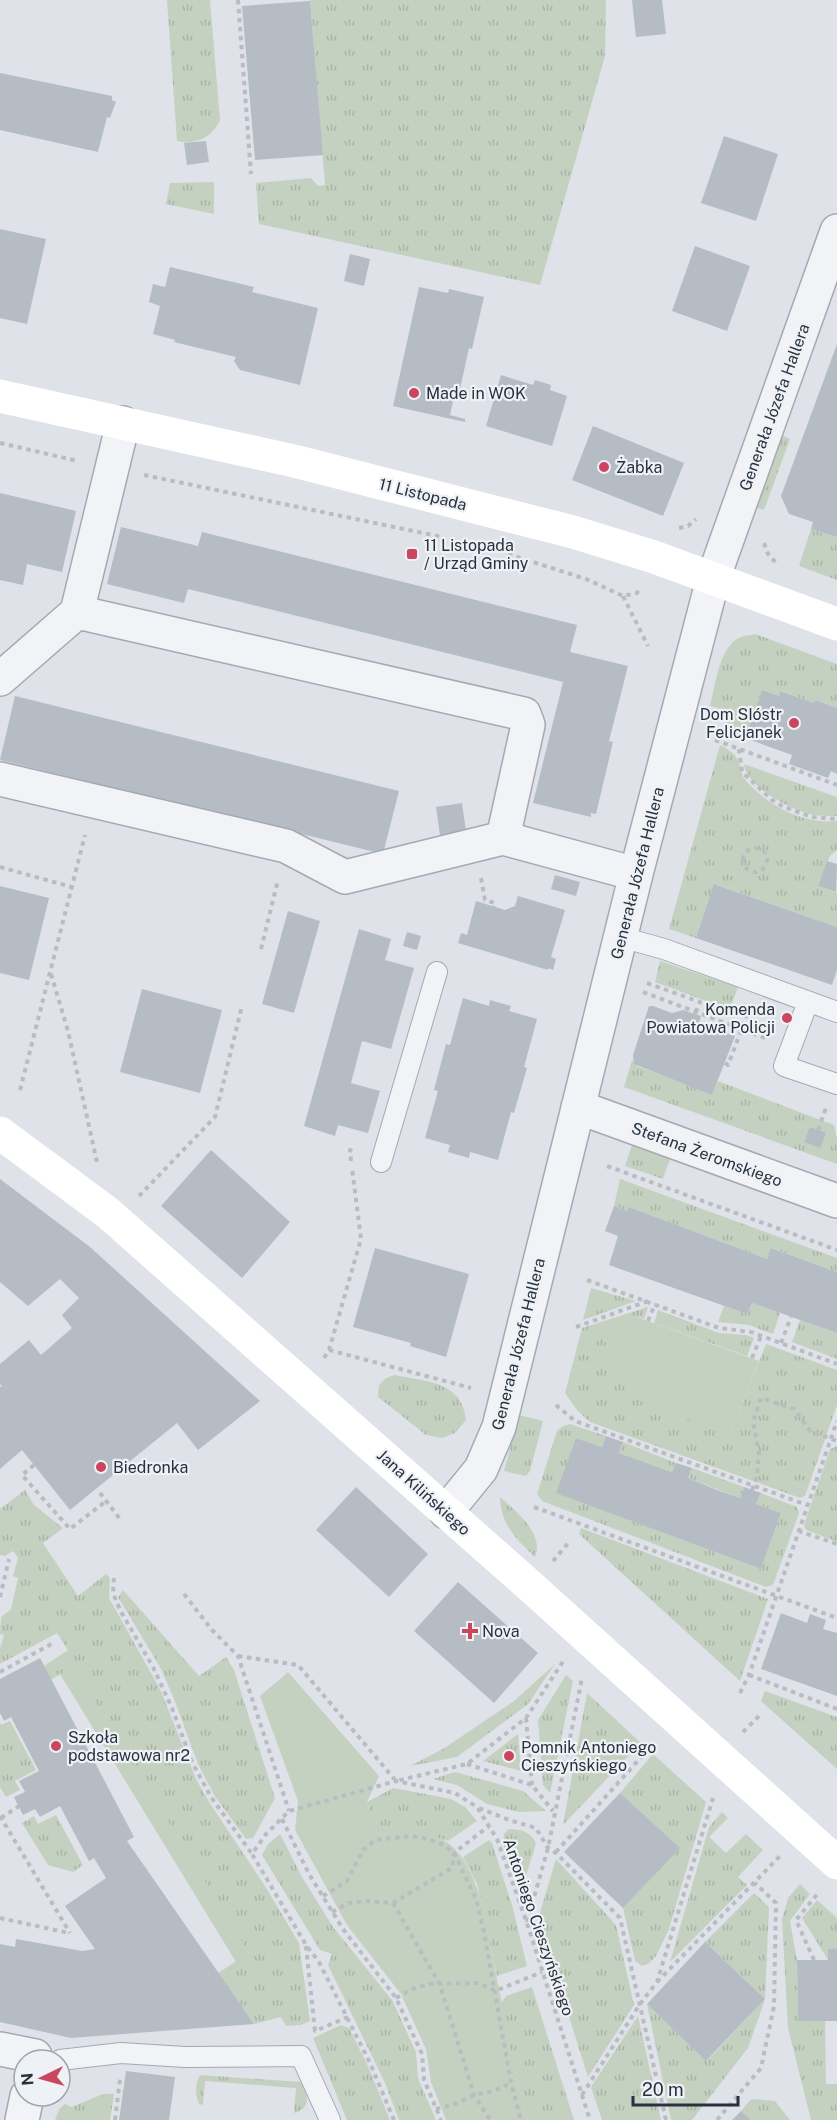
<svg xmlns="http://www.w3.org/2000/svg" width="837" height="2120" viewBox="0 0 837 2120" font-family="'Public Sans',sans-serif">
	<defs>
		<pattern id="grass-tufts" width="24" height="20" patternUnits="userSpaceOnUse" patternTransform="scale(1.5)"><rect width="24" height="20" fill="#c5d1c0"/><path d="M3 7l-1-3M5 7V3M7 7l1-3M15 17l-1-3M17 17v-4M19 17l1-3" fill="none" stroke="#a9b4a6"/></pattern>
	</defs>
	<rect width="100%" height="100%" fill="#dfe2e8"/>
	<path fill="url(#grass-tufts)" d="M167 0H210L220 120C213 137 194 146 177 141Z
		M310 0H606L605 56 540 285 259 224 256 183 311 178 318 186 325 185Z
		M214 182V214L166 204 170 183Z
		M781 435 790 439 764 510 755 507Z
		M811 529 835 537 837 533V580L799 566Z
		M755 634 837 664V708L815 700 814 703 781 691 779 696 762 690 745 738 723 733 729 711 710 706C715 687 719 645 741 637 745 635 750 636 755 634Z
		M720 745C727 748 737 755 739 763 741 768 740 772 743 777 764 804 803 825 837 821V850L830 856 818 886 837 893V927L715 884 696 938 669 929Z
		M744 764 837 797V816C828 816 818 816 809 814 788 808 747 787 744 764Z
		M660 961 738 987 727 1017 704 1009 706 1001 655 982Z
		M632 1060 637 1066 712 1094 718 1081 834 1125 837 1139V1164L624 1087Z
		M632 1145 670 1159 663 1179 625 1166Z
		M620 1179 837 1258V1272L772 1248 767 1259 629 1207 627 1211 614 1206Z
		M591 1288 636 1301 583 1320Z
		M752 1303 780 1313 773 1334 749 1325 718 1322 724 1306 747 1314Z
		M648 1307 644 1319 634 1316 730 1435 766 1344 837 1370V1405L805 1496 800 1498 590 1422 577 1410 565 1393 582 1328Z
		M658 1310 719 1333 746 1335 754 1338 747 1356 654 1323Z
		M800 1320 837 1333V1359L792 1342Z
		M395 1375C427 1382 462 1381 466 1420L455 1433 442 1438 426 1435 378 1397 379 1385 386 1378Z
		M519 1415 543 1421 530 1471 526 1476 504 1471Z
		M570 1424 606 1436 602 1447 576 1438 557 1493 761 1569 781 1513 756 1504 761 1493 797 1507 799 1513 773 1585 766 1587 542 1501 537 1494 557 1431 563 1426Z
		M623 1442 676 1463 672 1472 619 1453Z
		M837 1446V1541H835L806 1530 804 1525 830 1449Z
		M692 1468 744 1487 740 1498 688 1478Z
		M25 1490 34 1505 63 1528 43 1543 78 1596 106 1574 110 1578 109 1598 160 1689 197 1781 211 1805 265 1886 299 1943 310 2021 301 2025 286 2026 281 2017 254 2024 218 1973 249 1953 60 1674 51 1680 44 1666 68 1650 57 1633 0 1664V1648L4 1635 0 1634 1 1617 11 1609 18 1578 13 1576 18 1558 13 1551 5 1556 0 1555V1509Z
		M500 1497C515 1510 545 1534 535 1557 516 1539 501 1525 500 1497Z
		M581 1528 768 1599 740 1681 579 1534Z
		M123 1590 199 1676 226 1657 234 1670 275 1798 253 1838 246 1839 214 1795 198 1764 174 1699 160 1667 118 1597Z
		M555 1664 528 1704 457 1757 410 1766 443 1749 514 1701Z
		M566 1675 573 1681 550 1793 543 1785 538 1720Z
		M765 1691 837 1717V1769L761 1701Z
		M587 1693 641 1743 563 1825Z
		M10 1721 36 1770 15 1781 20 1790 6 1797 0 1787V1722L1 1725Z
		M518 1734 521 1771 483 1761Z
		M653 1754 706 1802 669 1929 656 1956 648 1964 642 1966 635 1961 623 1908 679 1848 620 1793Z
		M455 1772 523 1791 546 1811 519 1812 487 1804 457 1785 433 1779Z
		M393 1788 451 1799 465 1807 477 1821 448 1841C422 1832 406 1830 378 1835L367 1802Z
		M722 1812 728 1818 709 1837 726 1853 746 1834 763 1850 738 1877 747 1885 670 1962 709 1827Z
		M56 1815 83 1865 73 1872 48 1865 22 1823 34 1816 38 1824Z
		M509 1829C521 1829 531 1832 536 1843L524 1882 519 1884C509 1870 502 1850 504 1834Z
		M280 1834 302 1877 333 1927 392 2000 416 2052 418 2078 436 2120H399L385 2083 328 1965 332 1954 320 1950 262 1855 268 1844Z
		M489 1840 492 1843 512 1905 527 1966 497 1976 477 1884 463 1857Z
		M556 1859 616 1925 634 2005 588 2077 538 1919Z
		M800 1884 810 1894 790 1921 797 1960 798 2021H825L826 2084H837V2120H811L788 2028 782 1919 788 1898Z
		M754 1893 769 1907 765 1999 748 2048 692 2120H671L647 2004 707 2061 765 1999 705 1942Z
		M817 1900 837 1918V1948L829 1949 828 1960 802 1918Z
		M532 1987 574 2120H528L517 2081 501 2003 506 1996Z
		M638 2016 661 2120H602L591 2087Z
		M341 2025 349 2028 367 2064 390 2120H347L313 2038Z
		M200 2075 301 2082C308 2095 312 2108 294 2113L296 2088 205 2081 203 2105 199 2104C195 2095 195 2084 200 2075Z
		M103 2094H114L110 2120H55L60 2108 65 2104 72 2107Z
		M751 2099 775 2101 790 2120H751L741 2111Z"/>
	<path fill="#c5d1c0" d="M634 1316 759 1361 730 1435 633 1398 598 1327Z
		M73 1666 249 1953 236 1962 60 1674Z
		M288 1672 379 1776 367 1802 378 1835C386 1834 394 1831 401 1831 454 1828 471 1864 483 1908L517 2081 528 2120H446L431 2082 426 2049 401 1994 347 1925 295 1830 298 1801 260 1696Z"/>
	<path fill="#b6bcc4" d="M632 0H662L666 34 636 37Z
		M310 1 323 155 255 160 242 6Z
		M0 73 112 96V100L116 102 110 118 107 117 98 152 0 130Z
		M724 136 778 154 756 221 701 203Z
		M206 141 209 162 187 165 184 143Z
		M0 229 46 239 27 324 0 318Z
		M695 246 750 266 727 331 672 311Z
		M350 254 370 259 364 286 344 281Z
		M170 267 254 287 252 292 318 308 300 385 240 370 234 361 236 357 174 342 175 340 153 334 160 306 149 302 153 284 165 287Z
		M419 287 448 293 449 289 484 297 472 349 469 348 460 389 456 388 450 415 465 419V422L393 406Z
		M837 344V533L836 537 811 529 813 522 789 514 781 496Z
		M501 375 533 385 535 380 551 385 550 390 567 396 552 446 486 426Z
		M593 426 684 463 663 516 572 480Z
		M0 493 76 511 62 572 27 564 23 585 0 580Z
		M121 527 198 546 202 532 577 625 570 652 628 666 609 741 613 742 596 814 591 813V817L533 803 563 682 188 589 184 603 107 584Z
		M762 690 779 696 780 691 814 703 815 700 837 708V774L831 771 828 778 789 764 792 755 745 738Z
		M15 696 399 791 383 854 0 760Z
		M462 803 466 831 440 835 436 807Z
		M827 861 837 864 836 892 818 886Z
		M555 875 580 882 576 896 551 889Z
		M714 884 837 927V970L832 985 696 938Z
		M0 886 49 898 29 980 0 973Z
		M518 896 565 910 551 957 556 959 553 970 548 968V970L458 943 461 933 467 935 476 901 505 910 515 906Z
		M288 911 320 921 294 1013 262 1004Z
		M359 929 391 939 385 960 414 968 391 1049 362 1041 351 1083 380 1091 368 1133 338 1125 335 1136 304 1126Z
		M407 932 421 936 417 950 403 946Z
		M142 989 222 1010 200 1093 120 1072Z
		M463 998 489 1006 490 1000 511 1006 509 1011 537 1019 524 1067 527 1068 514 1113 511 1112 498 1160 470 1152 469 1158 448 1152 450 1145 425 1138 438 1091 434 1090 446 1044 450 1045Z
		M649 1006H653L672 1013 683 1010 701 1016 699 1023 735 1036 712 1095 634 1064 633 1055Z
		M810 1127 826 1133 820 1148 804 1142Z
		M211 1150 290 1222 242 1278 161 1206Z
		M0 1179 90 1247 260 1401 198 1450 177 1423 70 1510 22 1450 0 1469V1387L2 1386 0 1384V1364L29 1340 41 1355 72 1328 62 1315 79 1298 60 1279 28 1306 0 1282Z
		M614 1206 627 1211 629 1207 767 1259 771 1248 837 1272V1333L752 1303 747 1314 609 1265 618 1236 605 1231Z
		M375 1248 469 1274 446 1357 410 1346 411 1343 353 1327Z
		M606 1436 623 1442 619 1453 672 1472 676 1463 692 1468 688 1478 717 1490 740 1498 744 1487 761 1493 756 1504 781 1513 761 1569 556 1493 576 1438 602 1447Z
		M356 1487 428 1554 389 1597 316 1530Z
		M458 1582 538 1653 494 1703 414 1631Z
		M781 1613 807 1623 810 1614 826 1620 823 1629 837 1633V1696L761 1669Z
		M40 1658 134 1837 127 1841 254 2024 71 2038 0 2022V1944L15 1947 16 1939 82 1951 95 1949 65 1906 106 1878 94 1858 89 1861 60 1806 40 1817 35 1809 23 1815 14 1797 25 1792 19 1781 39 1771 11 1717 4 1721 0 1713V1679Z
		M620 1793 680 1848 623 1908 564 1852Z
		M705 1942 765 1999 706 2061 647 2004Z
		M837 1948V2021H798L797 1960H828V1949Z
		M126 2071 175 2077 169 2120H119Z
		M741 2111 751 2120H732Z"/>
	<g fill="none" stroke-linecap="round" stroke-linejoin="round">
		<defs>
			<path id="lane" d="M621 937 664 949 837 1012
				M808 1002 784 1066 837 1084
				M381 1162 437 972
				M60 2060 121 2053 185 2057 301 2056 330 2120"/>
			<path id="street" d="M77 612 524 714 528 725 503 838
				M0 679 77 612 123 423
				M0 779 286 846 345 877 503 838 636 874
				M578 1107 837 1201
				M446 1512 481 1469 499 1427 636 874 713 579 837 231
				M0 2049 35 2056V2060
				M22 2120 27 2096"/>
		</defs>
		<use href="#lane" stroke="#a4a9b2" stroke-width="22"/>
		<use href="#street" stroke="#a4a9b2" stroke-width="36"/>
		<path stroke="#b9bdc2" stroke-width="4" stroke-dasharray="4.5 4.5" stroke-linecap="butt" d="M238 0 251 174
			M0 443 78 461
			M144 475 442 537
			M679 528 688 526 696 519
			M764 543 768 554 777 564
			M508 554 586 579 623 596 637 593 640 588
			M623 596 648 646
			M715 740 837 785
			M739 749 742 772 772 800 784 807 812 817 837 819
			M743 860a12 12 0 1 1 24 0a12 12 0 1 1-24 0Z
			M0 867 72 887
			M481 878 485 900 495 903 494 907
			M261 949 278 880
			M51 974 68 1031 97 1162
			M647 983 700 1002 695 1014
			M643 992 765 1038
			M725 1063 728 1065 749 1010
			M20 1090 85 835
			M818 1130 826 1108
			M351 1161 350 1150 356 1152
			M607 1166 837 1250
			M139 1196 215 1117 242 1006
			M587 1280 719 1328 751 1332 837 1364
			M648 1321 655 1304
			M576 1327 648 1301
			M781 1343 791 1317
			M329 1350 471 1388
			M324 1358 329 1350 361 1239 352 1168
			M752 1358 761 1336
			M556 1405 575 1421 807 1505
			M34 1465 22 1475 70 1529 106 1501
			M752 1490 757 1477 759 1453 753 1422 761 1398 794 1409 810 1431 837 1441
			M100 1493 120 1519
			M534 1507 837 1618
			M798 1531 837 1544
			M553 1561 570 1541
			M114 1578 113 1593 120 1610 153 1667 172 1708 192 1762 211 1797 252 1854
			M184 1594 212 1630 238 1656 289 1811
			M0 1597 9 1559
			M238 1656 298 1665 396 1781 467 1764 526 1718 564 1660
			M0 1672 55 1642
			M749 1675 837 1709
			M740 1693 749 1675 837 1421
			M526 1718 532 1785
			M743 1732 762 1713
			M467 1764 532 1785 553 1811
			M479 1808 509 1820 536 1828 548 1848 556 1853 620 1918 666 2120
			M0 1816 70 1933
			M1 1818 19 1806
			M282 1819 309 1874 343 1929 396 1998 422 2054 424 2080 441 2120
			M556 1852 653 1744
			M323 1896 347 1881 363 1850 375 1840 411 1836 428 1839 444 1845 454 1853 476 1899 484 1932 511 2083 521 2120
			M393 1903 440 1985 474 2095 490 2120
			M332 1912 349 1903 366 1901 393 1903 452 1868 454 1853 489 1826
			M0 1918 69 1933
			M527 1922 548 1848 582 1678
			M306 1946 315 2031 348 2017
			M814 1960 796 1920 819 1892
			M657 1982 780 1856
			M396 1998 412 1989 429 1984 479 1983 495 1991 542 1972
			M582 2095 640 2004 657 1982 713 1798
			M436 2109 455 2104 474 2095 494 2091 511 2083
			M115 2120 120 2079
			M394 2120 370 2063 319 1962 306 1945 252 1854 266 1834 289 1811 396 1781 455 1793 477 1807 497 1839 527 1923 590 2120
			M717 2120 761 2068 774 2006 776 1903 755 1883"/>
		<use href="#lane" stroke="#f1f3f6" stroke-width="20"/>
		<use href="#street" stroke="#f1f3f6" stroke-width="33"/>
		<path stroke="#fff" stroke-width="33" d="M0 396 294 461 573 532 654 557 837 624
			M0 1133 108 1213 530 1586 837 1863"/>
	</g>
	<g fill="#ca465f" stroke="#eef1f5" stroke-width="2">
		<circle cx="414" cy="393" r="6"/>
		<circle cx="604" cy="467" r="6"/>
		<rect x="406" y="548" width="12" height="12" rx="3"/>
		<circle cx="794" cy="723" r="6"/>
		<circle cx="787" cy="1018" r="6"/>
		<circle cx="101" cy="1467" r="6"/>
		<path d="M467 1622h6v6h6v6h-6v6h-6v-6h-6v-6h6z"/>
		<circle cx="56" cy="1746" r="6"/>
		<circle cx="509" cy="1756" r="6"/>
	</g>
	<g text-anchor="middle" stroke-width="4.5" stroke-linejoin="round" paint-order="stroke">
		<g font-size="16" fill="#28313e" stroke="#eef1f5" text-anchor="start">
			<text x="426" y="399">Made in WOK</text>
			<text x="616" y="473">Żabka</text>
			<text x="424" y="551">11 Listopada<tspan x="424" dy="18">/ Urząd Gminy</tspan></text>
			<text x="782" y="720" text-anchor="end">Dom SIóstr<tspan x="782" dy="18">Felicjanek</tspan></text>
			<text x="775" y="1015" text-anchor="end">Komenda<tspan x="775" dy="18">Powiatowa Policji</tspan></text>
			<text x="113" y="1473">Biedronka</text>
			<text x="482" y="1637">Nova</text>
			<text x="68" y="1743">Szkoła<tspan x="68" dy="18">podstawowa nr2</tspan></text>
			<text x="521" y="1753">Pomnik Antoniego<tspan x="521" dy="18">Cieszyńskiego</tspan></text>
		</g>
		<g font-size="16" fill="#28313e" stroke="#eef1f5">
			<text transform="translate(774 407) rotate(-70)" y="6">Generała Józefa Hallera</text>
			<text transform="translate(423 494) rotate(14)" y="6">11 Listopada</text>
			<text transform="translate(637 873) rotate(-76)" y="6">Generała Józefa Hallera</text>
			<text transform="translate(707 1154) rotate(20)" y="6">Stefana Żeromskiego</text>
			<text transform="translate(518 1344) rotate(-76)" y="6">Generała Józefa Hallera</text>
			<text transform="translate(424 1492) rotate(42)" y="6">Jana Kilińskiego</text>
			<text transform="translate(539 1927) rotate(71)" y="6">Antoniego Cieszyńskiego</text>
		</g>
	</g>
	<g transform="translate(42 2078) rotate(265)"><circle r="28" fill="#eef1f5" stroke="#9fa4ac" stroke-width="1.5"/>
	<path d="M0-4.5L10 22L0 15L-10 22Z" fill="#ca465f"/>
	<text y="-9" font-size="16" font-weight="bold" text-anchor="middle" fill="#28313e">N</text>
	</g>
	<path d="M633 2096v9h105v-9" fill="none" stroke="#28313e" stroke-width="3"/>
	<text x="642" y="2096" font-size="18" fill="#28313e" stroke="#eef1f5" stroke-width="4.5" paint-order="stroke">20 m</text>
</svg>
